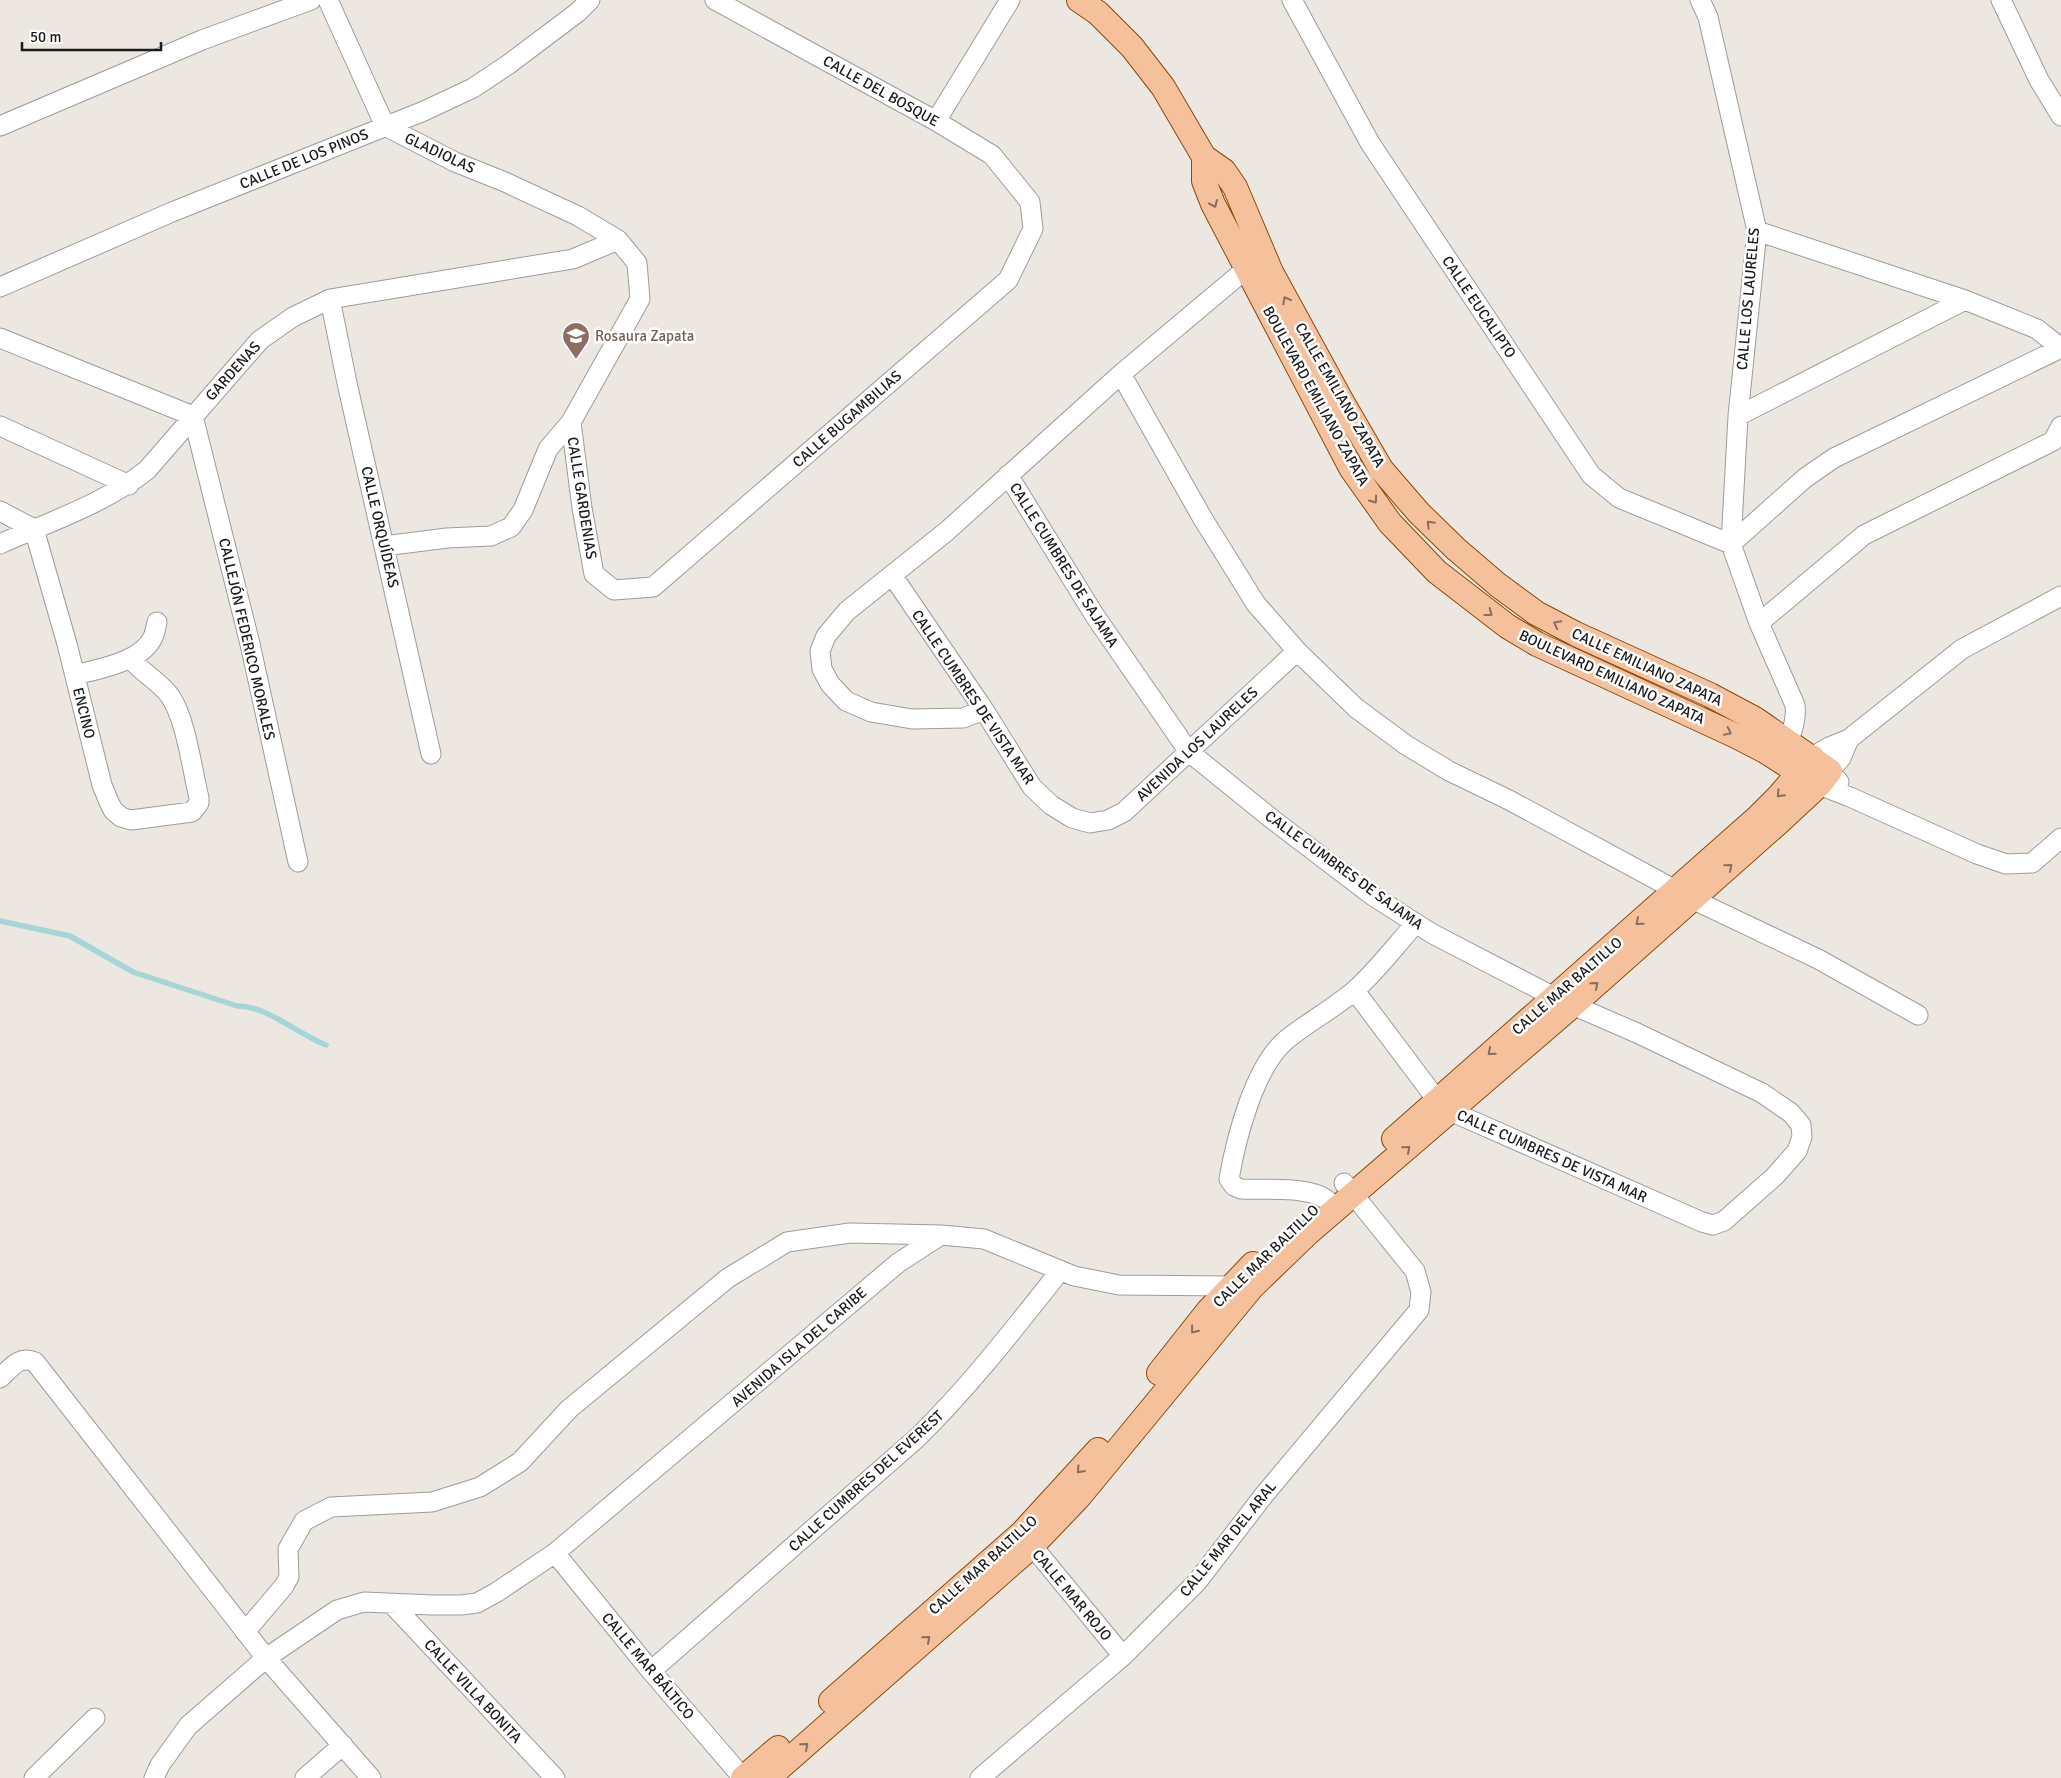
<svg xmlns="http://www.w3.org/2000/svg" width="2061" height="1778" viewBox="0 0 2061 1778" font-family="Signika,sans-serif">
	<rect width="100%" height="100%" fill="#ece7e1"/>
	<g fill="none" stroke-linecap="round" stroke-linejoin="round">
		<path stroke="#a4d5d8" stroke-width="5.5" d="M0 921 70 936 133 972 237 1006C268 1006 297 1034 326 1045"/>
		<defs>
			<path id="minor" d="M328 0 385 126 455 162 505 182 578 216 618 240 637 263 640 299 571 422 582 508 594 574 614 590 653 587 1008 280 1033 229 1030 202 992 155 936 121 715 0
				M1292 0 1370 143 1591 475 1619 498 1731 544
				M1700 0 1708 17 1757 231 1738 416 1731 544 1759 623 1795 705C1797 722 1790 738 1783 753
				M2001 0 2039 80 2061 116
				M936 121 1010 0
				M0 126 202 40 311 0
				M0 287 172 212 424 111 473 88 509 64 578 12 590 0
				M330 299 347 383 431 754
				M1965 300 2037 329 2061 348
				M0 338 193 416 250 644 298 862
				M1121 374 1203 519 1256 604 1297 651 1356 708 1406 745 1449 771 1509 800 1692 899 1818 959 1918 1015
				M1738 416 1965 300 1757 231
				M0 426 129 485
				M1008 475 1095 616 1189 752 1272 819 1373 896 1431 933 1554 997 1637 1033 1762 1093 1791 1113 1801 1125 1802 1137 1797 1151 1775 1176 1724 1221 1713 1225 1702 1222 1450 1111 1437 1100 1355 991
				M0 511 34 529 67 644 102 785 109 802 113 810 121 817 131 820 192 812 199 803V798C192 769 186 719 170 696 159 681 142 673 130 658
				M0 544C49 522 104 504 147 470L260 340 293 317 330 299 573 259 618 240
				M1731 544 1805 478 1834 458 2061 348
				M384 546 447 538 491 536 511 527 523 510 548 449 571 422
				M892 575 984 710 1032 787 1051 805 1072 818 1090 823 1108 820 1124 812 1297 651
				M1759 623 1864 535 2053 441 2061 426
				M75 675C98 669 142 662 153 637 155 633 156 627 157 622
				M984 710 963 718 912 719 871 712 846 701 830 684 822 669 820 651 826 636 847 611 947 531 1121 374 1258 259
				M1812 757 1829 747 1849 739 1962 649 2061 596
				M1839 782 1830 771 1841 758 1849 739
				M1819 785 1850 797 1977 854 2006 864 2032 863 2061 838
				M1337 1209C1330 1203 1324 1196 1315 1194 1292 1187 1264 1190 1241 1189L1234 1186 1229 1179C1236 1139 1254 1067 1286 1040 1308 1022 1333 1009 1354 991 1376 972 1396 945 1416 923
				M0 1378C11 1368 19 1355 35 1362L266 1658 371 1778
				M1024 1536 1123 1656
				M555 1553 651 1671 743 1778
				M392 1604 555 1778
				M245 1632 284 1586 289 1577 288 1549 304 1521 331 1507 432 1502 480 1487 520 1462 569 1409 728 1278 787 1242 850 1233 941 1235
				M651 1671 917 1438C970 1386 1014 1329 1060 1271
				M34 1778 95 1718
				M154 1778 160 1765 188 1726 266 1658 337 1610 364 1602 432 1605H461L477 1603 497 1592 555 1553 898 1263 941 1235 984 1239 1074 1276 1119 1285 1231 1286 1238 1290
				M305 1778 343 1745
				M980 1778 1123 1656 1197 1582 1264 1495 1419 1310 1421 1292 1415 1271 1344 1183"/>
			<path id="major" d="M1204 157V181L1213 204 1351 468 1390 523 1437 572 1507 626 1537 644 1736 736 1765 751 1812 781
				M1394 1139 1758 817 1779 796 1812 757
				M1159 1373 1208 1311 1253 1264
				M831 1701 1022 1533 1098 1450
				M743 1778 778 1748
				M768 1778 1032 1546 1078 1498 1252 1287 1307 1234 1573 1005 1778 823 1819 785 1830 771 1755 719 1710 695 1576 634 1536 613 1498 585 1456 549 1419 513 1381 469 1341 400 1271 272 1235 187 1224 171 1204 157 1163 87 1132 47 1098 13 1079 0"/>
		</defs>
		<use href="#minor" stroke="#9c9c9c" stroke-width="21"/>
		<use href="#major" stroke="#8a4a09" stroke-width="26"/>
		<use href="#minor" stroke="#fff" stroke-width="19"/>
		<use href="#major" stroke="#f5c19d" stroke-width="24"/>
	</g>
	<defs><path id="oneway-chevron" d="M-2-3.5L2.5 0L-2 3.5" fill="none" stroke-width="1.6" stroke-linecap="round" stroke-linejoin="round" transform="scale(1.25)"/></defs>
	<g stroke="#886e5c">
		<use href="#oneway-chevron" transform="translate(1214 204) rotate(66)"/>
		<use href="#oneway-chevron" transform="translate(1286 300) rotate(-118)"/>
		<use href="#oneway-chevron" transform="translate(1374 500) rotate(55)"/>
		<use href="#oneway-chevron" transform="translate(1430 524) rotate(-135)"/>
		<use href="#oneway-chevron" transform="translate(1489 613) rotate(37)"/>
		<use href="#oneway-chevron" transform="translate(1557 624) rotate(-152)"/>
		<use href="#oneway-chevron" transform="translate(1728 732) rotate(26)"/>
		<use href="#oneway-chevron" transform="translate(1780 794) rotate(133)"/>
		<use href="#oneway-chevron" transform="translate(1729 867) rotate(-41)"/>
		<use href="#oneway-chevron" transform="translate(1639 922) rotate(139)"/>
		<use href="#oneway-chevron" transform="translate(1595 985) rotate(-41)"/>
		<use href="#oneway-chevron" transform="translate(1491 1052) rotate(139)"/>
		<use href="#oneway-chevron" transform="translate(1407 1149) rotate(-41)"/>
		<use href="#oneway-chevron" transform="translate(1194 1330) rotate(129)"/>
		<use href="#oneway-chevron" transform="translate(1080 1470) rotate(132)"/>
		<use href="#oneway-chevron" transform="translate(927 1639) rotate(-41)"/>
		<use href="#oneway-chevron" transform="translate(805 1746) rotate(-41)"/>
	</g>
	<defs>
		<symbol id="school-pin" viewBox="-11 -11 22 30"><path d="M0 17L-7.5 6A9.5 9.5 0 1 1 7.5 6Z" fill="#8d6e63" stroke="#fff"/><path d="M0-5L7-2L0 1L-7-2ZM-4 1L0 2.5L4 1V4Q0 6-4 4Z" fill="#fff"/></symbol>
	</defs>
	<g fill-rule="evenodd">
		<use href="#school-pin" x="560" y="320" width="32" height="43"/>
	</g>
	<g text-anchor="middle" stroke-width="5" stroke-linejoin="round" paint-order="stroke">
		<g font-size="15" fill="#1b1b1b" stroke="#fff">
			<text transform="translate(881 91) rotate(29)" y="5">CALLE DEL BOSQUE</text>
			<text transform="translate(440 153) rotate(25)" y="5">GLADIOLAS</text>
			<text transform="translate(304 159) rotate(-22)" y="5">CALLE DE LOS PINOS</text>
			<text transform="translate(1748 299) rotate(-85)" y="5">CALLE LOS LAURELES</text>
			<text transform="translate(1479 307) rotate(56)" y="5">CALLE EUCALIPTO</text>
			<text transform="translate(233 371) rotate(-48)" y="5">GARDENAS</text>
			<text transform="translate(1340 395) rotate(60)" y="5">CALLE EMILIANO ZAPATA</text>
			<text transform="translate(1316 396) rotate(61)" y="5">BOULEVARD EMILIANO ZAPATA</text>
			<text transform="translate(847 419) rotate(-41)" y="5">CALLE BUGAMBILIAS</text>
			<text transform="translate(582 498) rotate(81)" y="5">CALLE GARDENIAS</text>
			<text transform="translate(380 527) rotate(77)" y="5">CALLE ORQUÍDEAS</text>
			<text transform="translate(1064 565) rotate(58)" y="5">CALLE CUMBRES DE SAJAMA</text>
			<text transform="translate(247 639) rotate(77)" y="5">CALLEJÓN FEDERICO MORALES</text>
			<text transform="translate(1647 667) rotate(25)" y="5">CALLE EMILIANO ZAPATA</text>
			<text transform="translate(1612 677) rotate(25)" y="5">BOULEVARD EMILIANO ZAPATA</text>
			<text transform="translate(973 697) rotate(56)" y="5">CALLE CUMBRES DE VISTA MAR</text>
			<text transform="translate(84 713) rotate(76)" y="5">ENCINO</text>
			<text transform="translate(1197 744) rotate(-43)" y="5">AVENIDA LOS LAURELES</text>
			<text transform="translate(1344 870) rotate(36)" y="5">CALLE CUMBRES DE SAJAMA</text>
			<text transform="translate(1567 986) rotate(-41)" y="5">CALLE MAR BALTILLO</text>
			<text transform="translate(1552 1156) rotate(24)" y="5">CALLE CUMBRES DE VISTA MAR</text>
			<text transform="translate(1266 1256) rotate(-44)" y="5">CALLE MAR BALTILLO</text>
			<text transform="translate(799 1347) rotate(-41)" y="5">AVENIDA ISLA DEL CARIBE</text>
			<text transform="translate(866 1481) rotate(-42)" y="5">CALLE CUMBRES DEL EVEREST</text>
			<text transform="translate(1228 1539) rotate(-51)" y="5">CALLE MAR DEL ARAL</text>
			<text transform="translate(983 1565) rotate(-42)" y="5">CALLE MAR BALTILLO</text>
			<text transform="translate(1072 1595) rotate(50)" y="5">CALLE MAR ROJO</text>
			<text transform="translate(648 1666) rotate(50)" y="5">CALLE MAR BÁLTICO</text>
			<text transform="translate(473 1691) rotate(47)" y="5">CALLE VILLA BONITA</text>
		</g>
		<g font-size="15" fill="#785e54" stroke="#fff" text-anchor="start">
			<text x="595" y="341">Rosaura Zapata</text>
		</g>
	</g>
	<path d="M22 42v8h139v-8" fill="none" stroke="#1b1b1b" stroke-width="2.5"/>
	<text x="30" y="42" font-size="15" fill="#1b1b1b" stroke="#ffffff" stroke-width="4" paint-order="stroke">50 m</text>
</svg>
